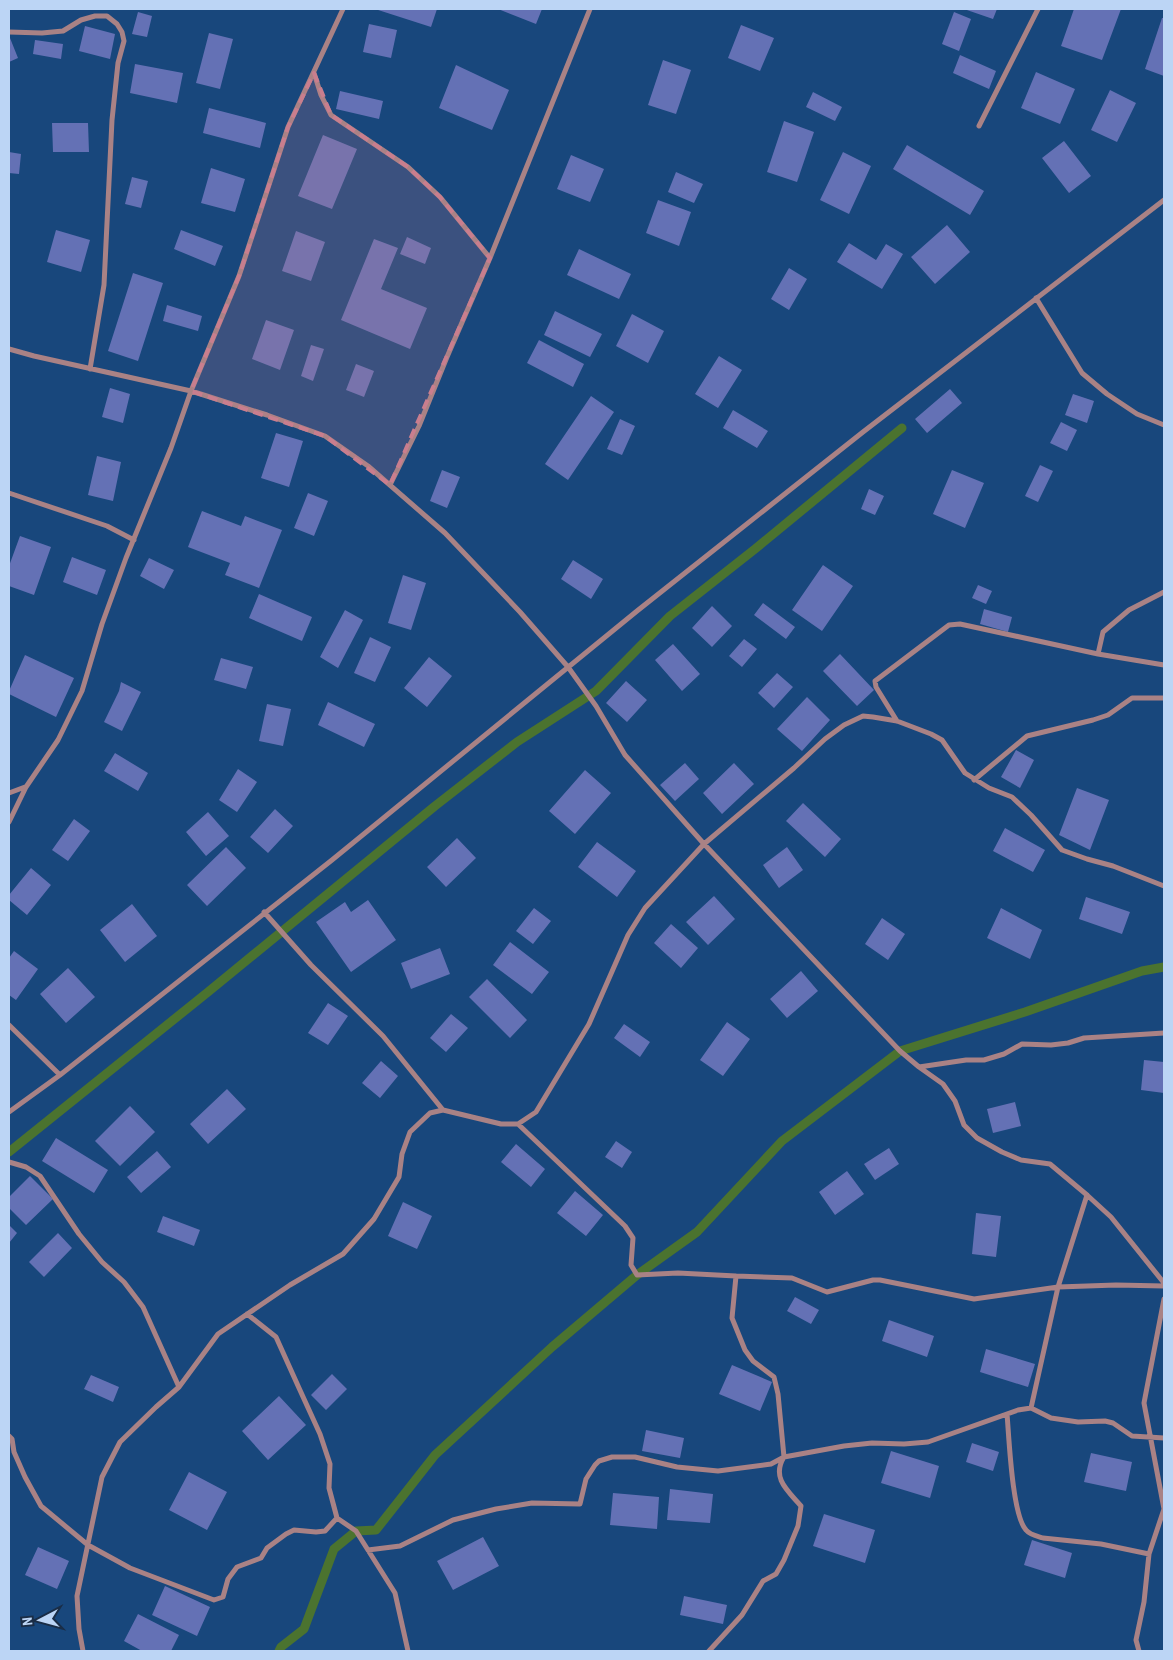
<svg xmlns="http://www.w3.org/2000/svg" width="1173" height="1660" viewBox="0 0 1173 1660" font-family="'Archivo Narrow',sans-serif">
	<rect width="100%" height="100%" fill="#18477c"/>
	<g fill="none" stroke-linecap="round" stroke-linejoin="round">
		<path stroke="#4b732f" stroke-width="9" d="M9 1152 208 992 435 806 517 742 596 691 670 616 755 549 902 428
			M279 1651 281 1647 304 1629 334 1549 356 1531 376 1530 435 1455 552 1347 637 1275 697 1232 782 1141 900 1051 1025 1012 1142 971 1164 967"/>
	</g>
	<path fill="#6471b5" d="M375 9H437L431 27Z
		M498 9H542L536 24Z
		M964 9H997L993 19Z
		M1074 9H1121L1102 60 1061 46Z
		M138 12 152 16 147 37 132 34Z
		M954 12 971 19 959 51 942 44Z
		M1162 18H1164V76L1145 69Z
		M369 24 397 30 391 58 363 52Z
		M741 25 774 38 760 71 728 58Z
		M85 26 115 34 110 59 79 51Z
		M209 33 233 39 220 89 196 83Z
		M10 38 18 58 9 62V39Z
		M35 40 63 44 61 59 33 54Z
		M960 55 996 71 989 89 953 73Z
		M663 60 691 70 676 114 648 105Z
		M135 64 183 73 177 103 130 93Z
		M456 65 509 90 492 130 439 108Z
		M1036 72 1075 89 1060 124 1021 108Z
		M1110 90 1136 103 1117 142 1091 130Z
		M340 91 383 101 379 119 336 109Z
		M813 92 842 107 835 121 806 107Z
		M209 108 266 123 260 148 203 133Z
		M784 121 814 132 797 182 767 172Z
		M52 123H88L89 152H53Z
		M323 135 357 149 332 209 298 196Z
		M1064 141 1091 176 1069 193 1042 158Z
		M907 145 984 191 970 215 893 169Z
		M9 152 21 154 19 174 9 173Z
		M843 152 871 166 849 214 820 200Z
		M571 155 604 169 590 202 557 189Z
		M211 168 245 179 235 212 201 203Z
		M676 172 703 184 694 203 668 192Z
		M132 177 148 181 141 208 125 204Z
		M658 200 691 212 679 246 646 233Z
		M947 225 970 252 935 284 911 257Z
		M56 230 90 240 81 272 47 262Z
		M181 230 223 246 215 266 174 249Z
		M296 231 325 242 311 281 282 271Z
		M407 237 431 248 425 264 400 254Z
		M374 239 398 248 381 289 427 308 410 349 341 320Z
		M849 243 876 260 886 244 903 254 882 289 837 262Z
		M579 249 631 274 619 299 567 275Z
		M789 268 807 279 789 310 771 299Z
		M133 273 163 283 138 361 108 351Z
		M167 305 202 316 198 331 163 321Z
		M555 311 602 334 590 357 544 335Z
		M632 314 664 331 648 363 616 346Z
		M266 320 294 330 280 370 252 359Z
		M539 340 584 364 573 387 527 363Z
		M311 345 324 349 313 381 301 376Z
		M719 356 742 370 718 408 695 394Z
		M356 364 374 371 364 397 346 390Z
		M110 388 130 394 123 423 102 417Z
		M950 389 962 403 927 433 915 419Z
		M1073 394 1094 401 1087 423 1065 415Z
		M591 396 614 412 568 480 545 464Z
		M733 410 768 431 757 448 723 428Z
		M620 419 635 426 622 455 607 449Z
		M1061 422 1077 430 1067 451 1050 443Z
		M276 433 303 441 289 487 261 478Z
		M97 456 121 462 113 501 88 495Z
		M1040 465 1053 471 1038 502 1025 496Z
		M442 470 460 477 447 508 430 501Z
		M952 470 984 483 965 528 933 514Z
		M869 489 884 496 875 515 861 509Z
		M308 493 328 501 314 536 294 528Z
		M202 511 241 526 245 516 282 530 259 588 225 575 230 563 188 547Z
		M20 536 51 547 34 595 9 586V566Z
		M72 557 106 570 97 595 63 582Z
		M149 558 174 570 164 589 140 576Z
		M573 560 603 579 591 599 561 579Z
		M823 565 853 586 822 631 792 610Z
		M403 575 426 583 411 630 388 623Z
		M978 585 992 591 986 604 972 598Z
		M259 594 312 617 302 641 249 618Z
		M763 603 795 627 786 639 754 615Z
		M712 606 732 626 712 647 692 628Z
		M984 609 1012 617 1008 632 980 624Z
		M345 610 363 620 338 668 320 657Z
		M370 637 391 647 375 682 354 673Z
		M744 639 757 649 742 667 729 656Z
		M673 644 700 674 682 691 655 660Z
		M840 654 874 690 857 706 823 671Z
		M25 655 74 678 56 717 9 694V691Z
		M429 657 452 676 427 707 404 688Z
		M221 658 253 667 246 689 214 680Z
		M777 673 793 687 774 708 758 693Z
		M626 681 647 700 627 722 606 703Z
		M121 682 141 692 122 731 104 722 119 691Z
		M807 697 830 720 802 751 777 729Z
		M328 702 375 724 364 747 318 725Z
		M267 704 291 709 283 746 259 741Z
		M1016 750 1034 760 1020 788 1001 777Z
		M115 753 148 773 138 791 104 771Z
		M685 763 699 779 675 801 660 785Z
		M734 763 754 784 722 814 703 793Z
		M238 769 257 782 237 812 219 800Z
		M585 770 611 793 575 834 549 811Z
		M1077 788 1109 800 1090 850 1059 835Z
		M803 803 841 839 825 857 786 821Z
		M275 809 293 826 268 853 250 837Z
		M208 812 229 836 206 856 186 832Z
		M74 819 90 831 68 861 52 850Z
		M1005 828 1045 850 1033 872 993 851Z
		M457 838 476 858 446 887 427 867Z
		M597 842 636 871 617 897 578 867Z
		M226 847 246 868 207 906 187 885Z
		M787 847 803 870 779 888 763 865Z
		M31 868 51 885 27 915 9 900V895Z
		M714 896 735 919 708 945 686 922Z
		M1086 897 1130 912 1122 934 1079 919Z
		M368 900 396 940 351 972 316 922 345 902 351 912Z
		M132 904 157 936 125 962 100 930Z
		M534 908 551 921 533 944 516 931Z
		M1001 908 1042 930 1030 959 987 938Z
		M882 918 905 934 888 960 865 944Z
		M671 924 698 948 681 968 654 943Z
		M510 942 549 972 532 994 493 965Z
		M440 948 450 974 411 989 401 963Z
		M14 951 38 969 16 1000 9 995V958Z
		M68 968 95 997 66 1023 40 994Z
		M801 971 818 991 787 1018 770 999Z
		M487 979 527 1020 510 1038 469 997Z
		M328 1003 348 1016 328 1045 308 1033Z
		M451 1014 468 1028 446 1052 430 1038Z
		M727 1022 750 1039 723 1076 700 1060Z
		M624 1024 650 1042 640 1057 614 1038Z
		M1144 1060 1164 1062V1093L1141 1090Z
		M381 1061 398 1076 380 1098 362 1083Z
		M227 1089 246 1109 208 1144 190 1124Z
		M1015 1102 1021 1126 993 1133 987 1109Z
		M130 1106 155 1132 120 1166 95 1141Z
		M56 1138 108 1170 94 1193 42 1161Z
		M616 1141 632 1152 622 1168 605 1157Z
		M516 1144 545 1169 531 1187 501 1162Z
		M889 1148 899 1164 875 1180 864 1164Z
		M157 1151 171 1167 141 1193 127 1177Z
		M847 1171 864 1194 835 1215 819 1192Z
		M30 1176 53 1199 26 1225 9 1208V1197Z
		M575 1191 603 1215 586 1236 557 1213Z
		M403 1202 432 1216 417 1249 388 1236Z
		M976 1213 1001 1216 996 1257 972 1254Z
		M163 1216 200 1230 194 1246 157 1232Z
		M9 1225 17 1233 9 1243Z
		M58 1233 72 1248 44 1277 29 1262Z
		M795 1297 819 1310 811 1324 787 1311Z
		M889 1320 934 1336 927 1357 882 1341Z
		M986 1349 1035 1364 1028 1387 980 1372Z
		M732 1365 772 1382 760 1411 719 1394Z
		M332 1374 347 1389 326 1410 311 1395Z
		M91 1375 119 1387 113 1402 84 1389Z
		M279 1396 306 1425 268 1460 242 1431Z
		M646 1430 684 1438 680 1458 642 1451Z
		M972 1443 999 1452 993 1471 966 1462Z
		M891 1451 939 1466 930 1498 881 1483Z
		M1091 1453 1132 1462 1126 1491 1084 1482Z
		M189 1472 227 1492 207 1530 169 1510Z
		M670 1489 713 1494 710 1523 667 1520Z
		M613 1493 659 1497 657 1529 610 1525Z
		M824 1514 875 1530 865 1563 813 1546Z
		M483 1537 499 1566 453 1590 437 1561Z
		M1032 1540 1072 1553 1065 1578 1024 1565Z
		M38 1547 69 1561 57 1589 25 1575Z
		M165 1586 210 1607 197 1636 152 1615Z
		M684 1596 727 1605 723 1624 680 1615Z
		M138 1614 179 1635 171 1651H142L124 1641Z"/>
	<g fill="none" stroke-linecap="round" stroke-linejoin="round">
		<path stroke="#a98285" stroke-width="5" d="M9 32 42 33 63 31 81 20 95 16H107L117 24 122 32 124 41 118 63 112 120 104 285 90 369
			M314 73 321 95 331 115 408 167 440 197 490 258
			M979 126 1038 9
			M1036 298 1082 373 1107 394 1137 414 1164 425
			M9 349 34 356 191 391 267 415 325 436 368 466 445 533 520 612 568 667 596 706 625 755 704 844 900 1051 919 1067 943 1084 955 1101 964 1125 977 1138 1002 1152 1021 1160 1050 1164 1087 1195 1111 1217 1164 1283
			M390 485 419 426 447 357 490 258 590 9
			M9 493 107 526 134 540
			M1098 654 1103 632 1129 610 1164 592
			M897 721 876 687 875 681 949 625 960 624 1098 654 1164 665
			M974 780 1027 736 1093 720 1108 715 1132 698H1164
			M9 793 25 787
			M9 822 26 787 58 740 82 691 102 624 126 558 171 448 191 391 239 276 288 127 343 9
			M264 912 311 965 383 1036 443 1110
			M9 1025 60 1075
			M919 1067 966 1060H984L1004 1054 1022 1044 1051 1045 1068 1043 1084 1038 1164 1033
			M9 1112 60 1075 332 860 637 611 863 432 1164 200
			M518 1124 625 1226 633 1238 631 1265 637 1275 678 1273 736 1276 732 1318 745 1350 753 1361 774 1377 778 1394 784 1457C771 1478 788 1491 801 1506L798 1526 784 1560 776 1574 763 1581 742 1615 709 1651
			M9 1162 26 1167 40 1176 79 1234 102 1262 124 1282 143 1307 179 1387
			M736 1276 792 1278 827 1292 873 1280H880L974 1299 1058 1287 1116 1285 1164 1286
			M1164 1299 1144 1403 1164 1509
			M247 1314 276 1337 299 1388 320 1434 330 1464 329 1488 337 1518 356 1531 395 1593 408 1651
			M1031 1408 1058 1287 1087 1195
			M1007 1414C1009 1436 1012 1515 1026 1530 1030 1535 1037 1536 1043 1538L1101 1544 1149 1554
			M9 1436 12 1439 14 1452 25 1477 41 1506 88 1545 130 1568 214 1600 223 1597 228 1579 237 1567 261 1558 267 1548 286 1534 294 1530 316 1532 325 1531 337 1518
			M368 1550 400 1546 453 1520 496 1509 532 1503 580 1504 586 1479 595 1465 599 1461 612 1457H635L677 1467 718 1471 771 1464 784 1457 844 1446 872 1443 904 1444 928 1442 1018 1410 1031 1408 1051 1418 1078 1422 1105 1421 1113 1423 1132 1436 1164 1438
			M83 1651 79 1629 77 1596 102 1477 120 1442 156 1407 179 1387 218 1334 290 1285 343 1254 374 1219 399 1177 402 1154 410 1132 430 1113 443 1110 501 1124H518L536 1112 589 1024 628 935 645 908 704 844 794 768 825 739 844 725 863 716 873 717 897 721 931 734 942 740 965 773 989 788 1012 797 1031 815 1062 850 1087 859 1113 866 1164 886
			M1139 1651 1136 1640 1144 1602 1149 1554 1164 1509"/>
	</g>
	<path fill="#c97e8e" fill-opacity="0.2" stroke="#c97e8e" stroke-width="4" stroke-dasharray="10 6" stroke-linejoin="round" d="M314 73 331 115 408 167 440 197 490 258 390 485 325 436 191 391 239 276 288 127Z"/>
	<rect width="1173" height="1660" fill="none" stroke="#bcd5f5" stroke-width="20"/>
	<g transform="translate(40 1620) rotate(264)" stroke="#1a2d46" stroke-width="4" paint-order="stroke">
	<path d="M0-4L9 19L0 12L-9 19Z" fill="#bcd5f5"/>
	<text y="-8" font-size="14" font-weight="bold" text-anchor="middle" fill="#bcd5f5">N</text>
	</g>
</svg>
